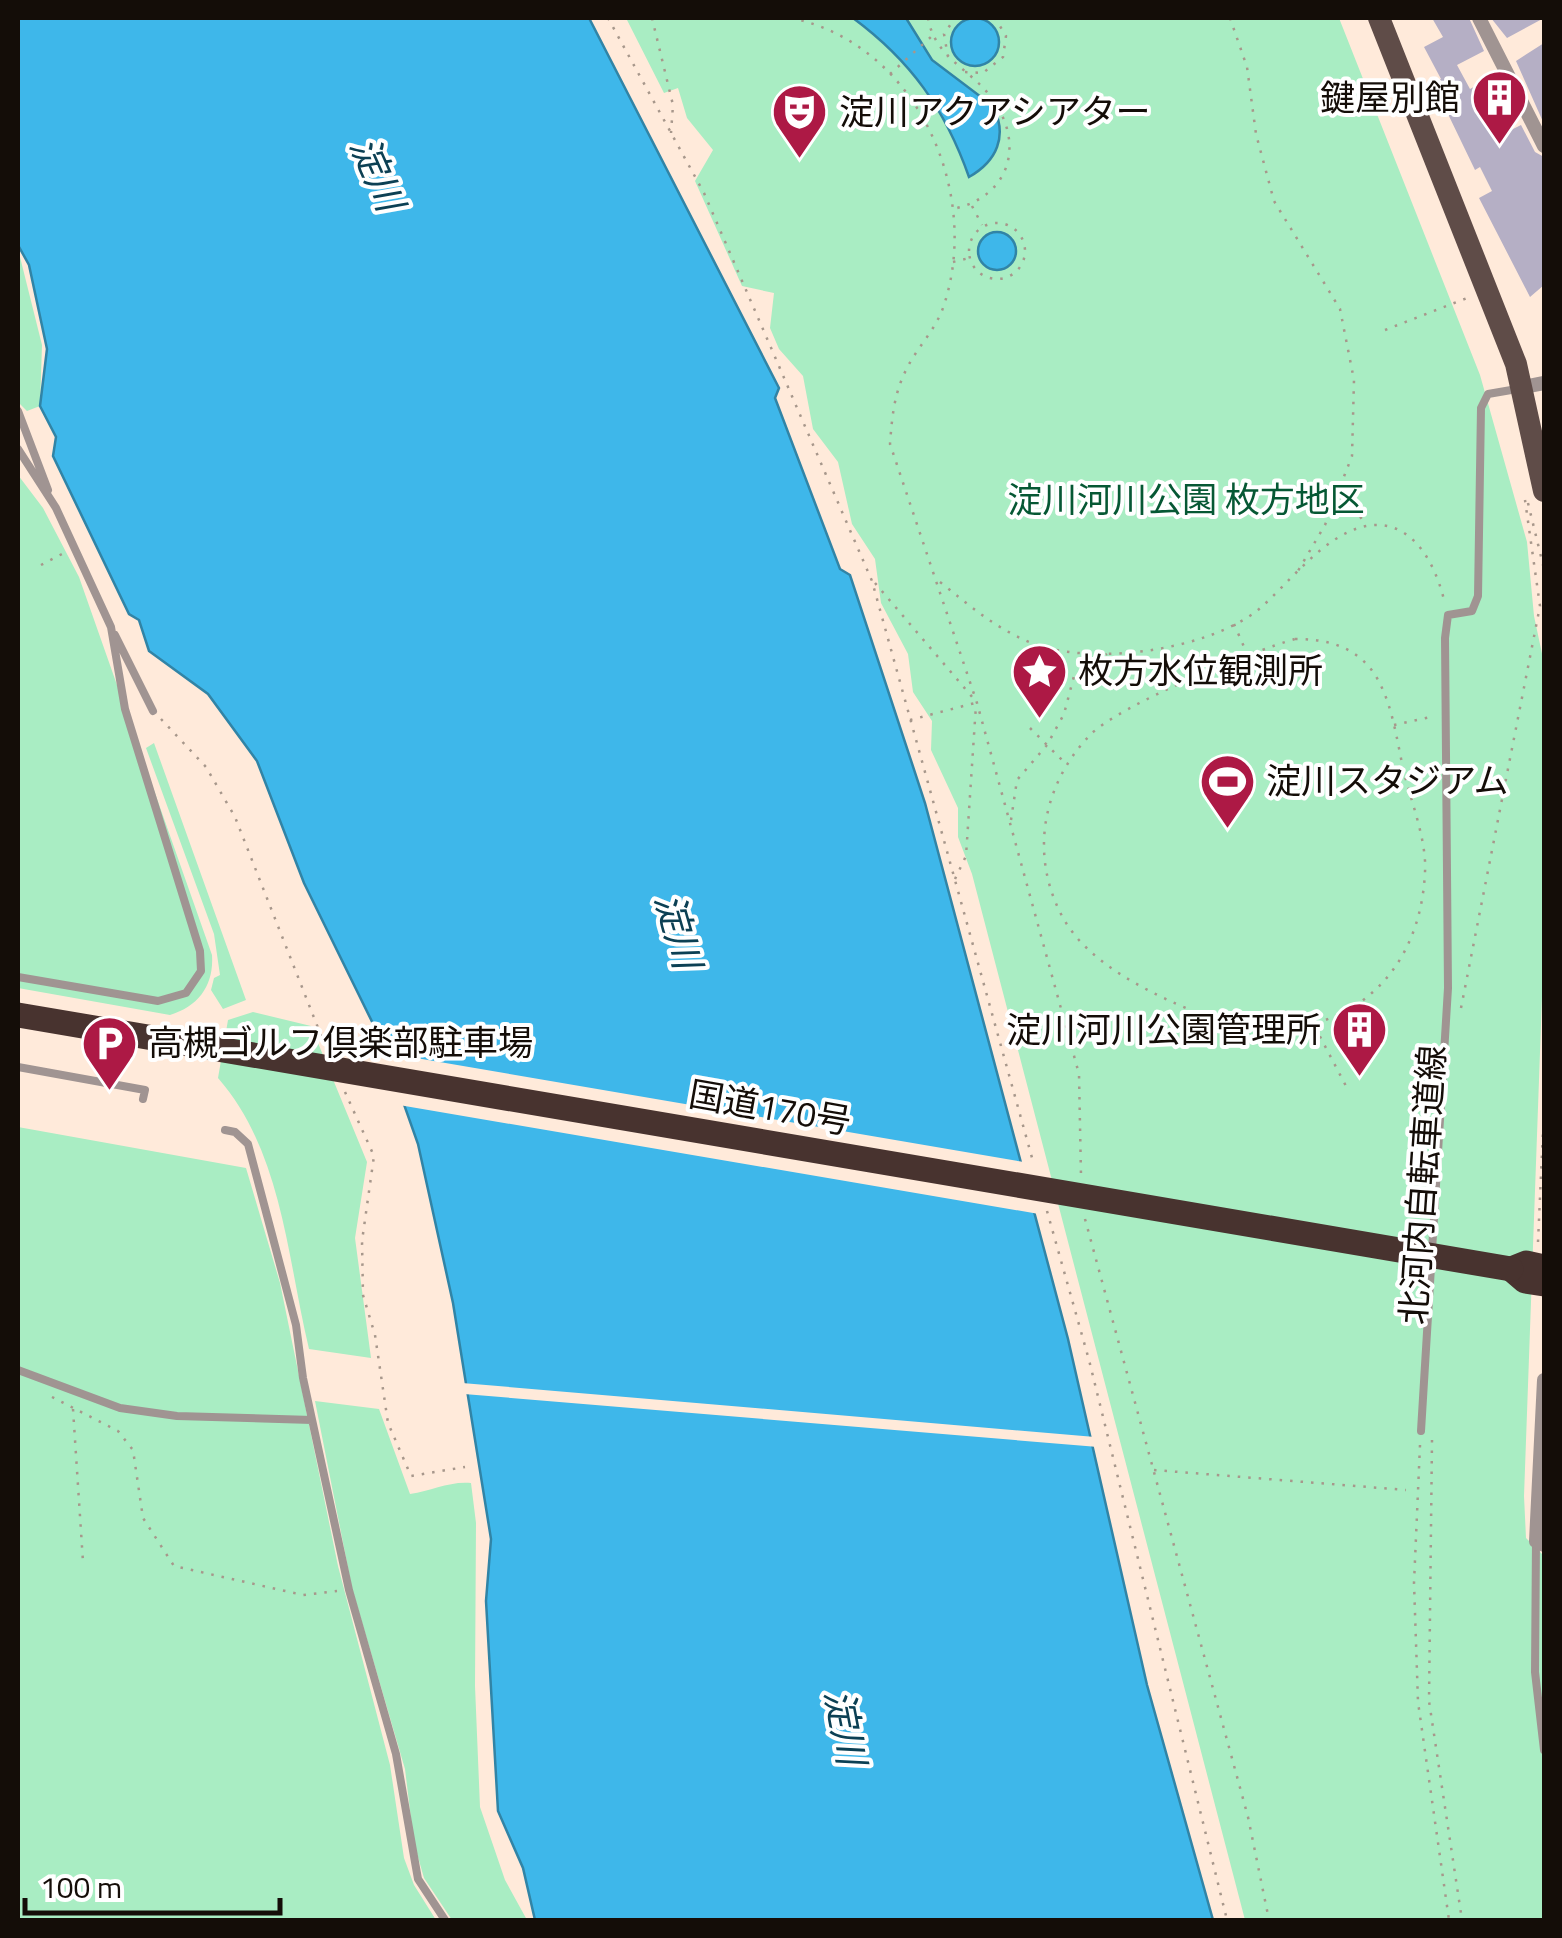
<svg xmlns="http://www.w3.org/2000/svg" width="1562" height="1938" viewBox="0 0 1562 1938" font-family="'Titillium Web','Noto Sans JP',sans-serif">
	<rect width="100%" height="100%" fill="#ffeada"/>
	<path fill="#a9edc3" d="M626 18H1339L1480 375 1527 542 1534 616 1544 663V941L1524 1496 1526 1538 1544 1556V1920H1245L972 874 958 837V808L931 750 932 721 913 692 908 654 881 603 875 559 852 524 838 462 813 429 803 376 779 349 770 328 774 293 742 286 695 181 713 150 687 118 678 88 664 93Z
		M18 249 42 345 40 406 27 411 18 402Z
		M18 475 43 508 79 577 212 955C214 985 199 1006 170 1015L18 988Z
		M154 743 246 1000 223 1009 211 990 214 978 220 975 214 934 146 748Z
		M253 1012 311 1026 367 1162 355 1238 371 1358 309 1349C287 1257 282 1151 218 1078L228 1020Z
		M18 1127 246 1168 280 1283 338 1566 390 1765 404 1858 414 1885 436 1920H18Z
		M315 1401 379 1409 410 1494C432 1491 449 1481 471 1483L476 1523 475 1686 480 1807 505 1880 527 1920H452L424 1878 414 1843 405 1769 352 1588Z"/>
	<path fill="#3eb7ea" stroke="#3184a6" stroke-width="2.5" d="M951 42a24 24 0 1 1 48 0a24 24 0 1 1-48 0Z
		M18 18H589L779 388 775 398 840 569 850 575 925 803 1068 1339 1147 1685 1213 1920H535L523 1868 498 1811 486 1601 491 1539 453 1303 418 1144 382 1042 304 883 257 761 208 694 149 651 139 620 129 614 53 456 56 437 40 406 47 349 29 265 18 245Z
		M853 18H906L932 60 993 106C1008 136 997 161 969 177 945 109 911 61 853 18Z
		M978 251a19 19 0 1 1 38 0a19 19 0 1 1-38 0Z"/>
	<path fill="#ffeada" d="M381 1052 1024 1162 1039 1214 399 1105Z
		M462 1383 1095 1437 1098 1447 464 1394Z"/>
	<path fill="#b5afc5" d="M1432 18H1469L1484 51 1457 65 1470 89 1485 81 1511 130 1521 125 1535 152 1544 157V285L1530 297 1479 198 1492 191 1480 167 1475 170 1433 83 1441 79 1424 47 1443 37Z
		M1491 18H1544L1507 38Z
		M1544 43V124L1516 61Z"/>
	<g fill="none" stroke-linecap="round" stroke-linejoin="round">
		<path stroke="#a7978b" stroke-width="2.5" stroke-dasharray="2.5 8" stroke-linecap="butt" d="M608 18 704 193 872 581 1034 1165
			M652 18 673 105 671 133
			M791 18C915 43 982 190 944 305 936 330 917 347 906 370 894 394 892 417 890 444L977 703 1079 1074 1081 1176
			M928 18C935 59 972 69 993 100 1025 145 1009 195 957 208
			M1230 18 1247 67 1256 134 1274 201 1340 309 1354 380 1352 456 1325 525 1295 576
			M948 57 944 34 955 18
			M965 72 983 73 1003 57 1006 36 995 18
			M890 74 932 36
			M972 206 982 225
			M969 251a28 28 0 1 1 56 0a28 28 0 1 1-56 0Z
			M953 262 969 258
			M1385 330 1467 298
			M1342 491 1366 525
			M1528 503 1544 569
			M41 565 62 554
			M940 582C970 606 994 627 1029 642 1089 667 1206 651 1258 610 1290 583 1323 535 1366 526 1414 517 1437 568 1445 604
			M875 583 973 698
			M1234 624 1248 656
			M1295 639C1324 639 1351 645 1370 668 1391 694 1396 736 1403 768 1410 799 1427 840 1425 872 1419 1001 1309 1060 1195 1012 1148 992 1087 963 1062 916 1029 854 1043 784 1090 735 1121 704 1250 652 1295 639Z
			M1050 650 1067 688
			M161 719 206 767 235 817 324 1043
			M910 720 975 703
			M1394 725 1435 716
			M1030 728 1065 763
			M1011 820 1017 780 1047 745 1064 714 1074 676 1107 654
			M955 879 966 856 976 705
			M1461 1008 1540 606 1525 500
			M1315 1027 1347 1088
			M345 1092 374 1156 362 1241 363 1295 375 1335 388 1423 411 1476 465 1467
			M1047 1211 1089 1360 1227 1920
			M1085 1219 1248 1817 1269 1920
			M1538 1242 1544 1109
			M52 1397 118 1431 133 1450 143 1518 174 1566 303 1595 337 1591
			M73 1409 83 1562
			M1432 1440 1429 1701 1462 1920
			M1420 1445 1414 1583 1418 1702 1449 1920
			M1154 1470 1406 1490"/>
		<path stroke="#a09492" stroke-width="8" d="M18 411 48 490
			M18 449 56 508 111 627 125 709 200 951 201 971 186 993 158 1001 18 977
			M115 635 153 711
			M18 1067 145 1090 143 1099
			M225 1130 235 1132 248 1144 296 1325 303 1378 349 1590 396 1754 418 1879 445 1920
			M18 1370 120 1408 177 1416 312 1420
			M1421 1431 1448 988 1445 638 1448 615 1472 611 1478 596 1481 408 1488 394 1517 389
			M1536 1541 1535 1672 1544 1750"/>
		<path stroke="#a09492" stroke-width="14" d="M1479 18 1544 146
			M1523 387 1544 383
			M1544 1380 1536 1541 1544 1545"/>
		<path stroke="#5f4c48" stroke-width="22" d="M1379 18 1516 364 1544 491"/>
		<path stroke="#48332f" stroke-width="25" d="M1544 1267 1526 1263 1511 1269 1525 1281 1544 1284"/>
		<path stroke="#48332f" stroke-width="25" d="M18 1015 1511 1269"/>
	</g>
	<defs>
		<symbol id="building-pin" viewBox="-11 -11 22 30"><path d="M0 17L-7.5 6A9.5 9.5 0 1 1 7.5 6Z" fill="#ad1945" stroke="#fff"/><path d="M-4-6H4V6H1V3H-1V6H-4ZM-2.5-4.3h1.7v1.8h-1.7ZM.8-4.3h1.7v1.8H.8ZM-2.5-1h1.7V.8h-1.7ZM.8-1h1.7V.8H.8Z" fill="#fff"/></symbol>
		<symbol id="theatre-pin" viewBox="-11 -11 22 30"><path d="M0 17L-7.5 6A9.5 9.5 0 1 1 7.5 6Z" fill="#ad1945" stroke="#fff"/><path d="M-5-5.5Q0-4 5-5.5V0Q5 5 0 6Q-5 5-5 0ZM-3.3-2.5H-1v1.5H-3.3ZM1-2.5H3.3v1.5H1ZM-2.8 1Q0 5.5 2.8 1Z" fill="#fff"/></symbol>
		<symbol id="sight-pin" viewBox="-11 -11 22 30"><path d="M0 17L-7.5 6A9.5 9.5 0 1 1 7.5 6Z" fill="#ad1945" stroke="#fff"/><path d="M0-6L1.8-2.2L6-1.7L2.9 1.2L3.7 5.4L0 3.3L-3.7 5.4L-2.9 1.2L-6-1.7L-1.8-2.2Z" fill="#fff"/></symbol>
		<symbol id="stadium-pin" viewBox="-11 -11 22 30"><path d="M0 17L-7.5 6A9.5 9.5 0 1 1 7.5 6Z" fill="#ad1945" stroke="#fff"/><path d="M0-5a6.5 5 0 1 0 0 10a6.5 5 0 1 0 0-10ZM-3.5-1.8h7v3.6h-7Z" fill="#fff"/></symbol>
		<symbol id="parking-pin" viewBox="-11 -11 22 30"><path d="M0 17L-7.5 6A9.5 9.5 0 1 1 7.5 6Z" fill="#ad1945" stroke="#fff"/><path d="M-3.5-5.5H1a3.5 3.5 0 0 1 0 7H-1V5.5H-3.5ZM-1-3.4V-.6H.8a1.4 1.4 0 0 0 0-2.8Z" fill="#fff"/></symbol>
	</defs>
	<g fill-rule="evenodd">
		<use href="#building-pin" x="1468" y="66" width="63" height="86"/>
		<use href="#theatre-pin" x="768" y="80" width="63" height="86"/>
		<use href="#sight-pin" x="1008" y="640" width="63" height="86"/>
		<use href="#stadium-pin" x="1196" y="750" width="63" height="86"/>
		<use href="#building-pin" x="1328" y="998" width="63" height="86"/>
		<use href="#parking-pin" x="78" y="1012" width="63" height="86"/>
	</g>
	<g text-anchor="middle" stroke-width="8" stroke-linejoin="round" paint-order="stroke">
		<g font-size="35" fill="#140d08" stroke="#fff" text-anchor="start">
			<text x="1460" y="110" text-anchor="end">鍵屋別館</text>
			<text x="839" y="124">淀川アクアシアター</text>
			<text x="1078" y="683">枚方水位観測所</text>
			<text x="1266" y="793">淀川スタジアム</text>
			<text x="1321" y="1042" text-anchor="end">淀川河川公園管理所</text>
			<text x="148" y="1055">高槻ゴルフ倶楽部駐車場</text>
		</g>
		<g font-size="35" fill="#065834" stroke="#fff">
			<text x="1186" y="512">淀川河川公園 枚方地区</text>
		</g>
		<g font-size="35" fill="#140d08" stroke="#fff">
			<text transform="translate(770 1108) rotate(10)" y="12">国道170号</text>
			<text transform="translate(1423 1185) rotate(-86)" y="12">北河内自転車道線</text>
		</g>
		<g font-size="38" font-style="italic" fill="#0c4054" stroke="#fff">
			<text transform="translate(377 174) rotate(66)" y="13">淀川</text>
			<text transform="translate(678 931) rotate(74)" y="13">淀川</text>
			<text transform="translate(845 1727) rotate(79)" y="13">淀川</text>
		</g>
	</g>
	<rect width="1562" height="1938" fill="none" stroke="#140d08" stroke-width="40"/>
	<path d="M25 1898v15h255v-15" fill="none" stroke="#140d08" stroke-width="5"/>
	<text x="40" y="1898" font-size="30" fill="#140d08" stroke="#ffffff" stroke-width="8" paint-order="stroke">100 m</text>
</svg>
